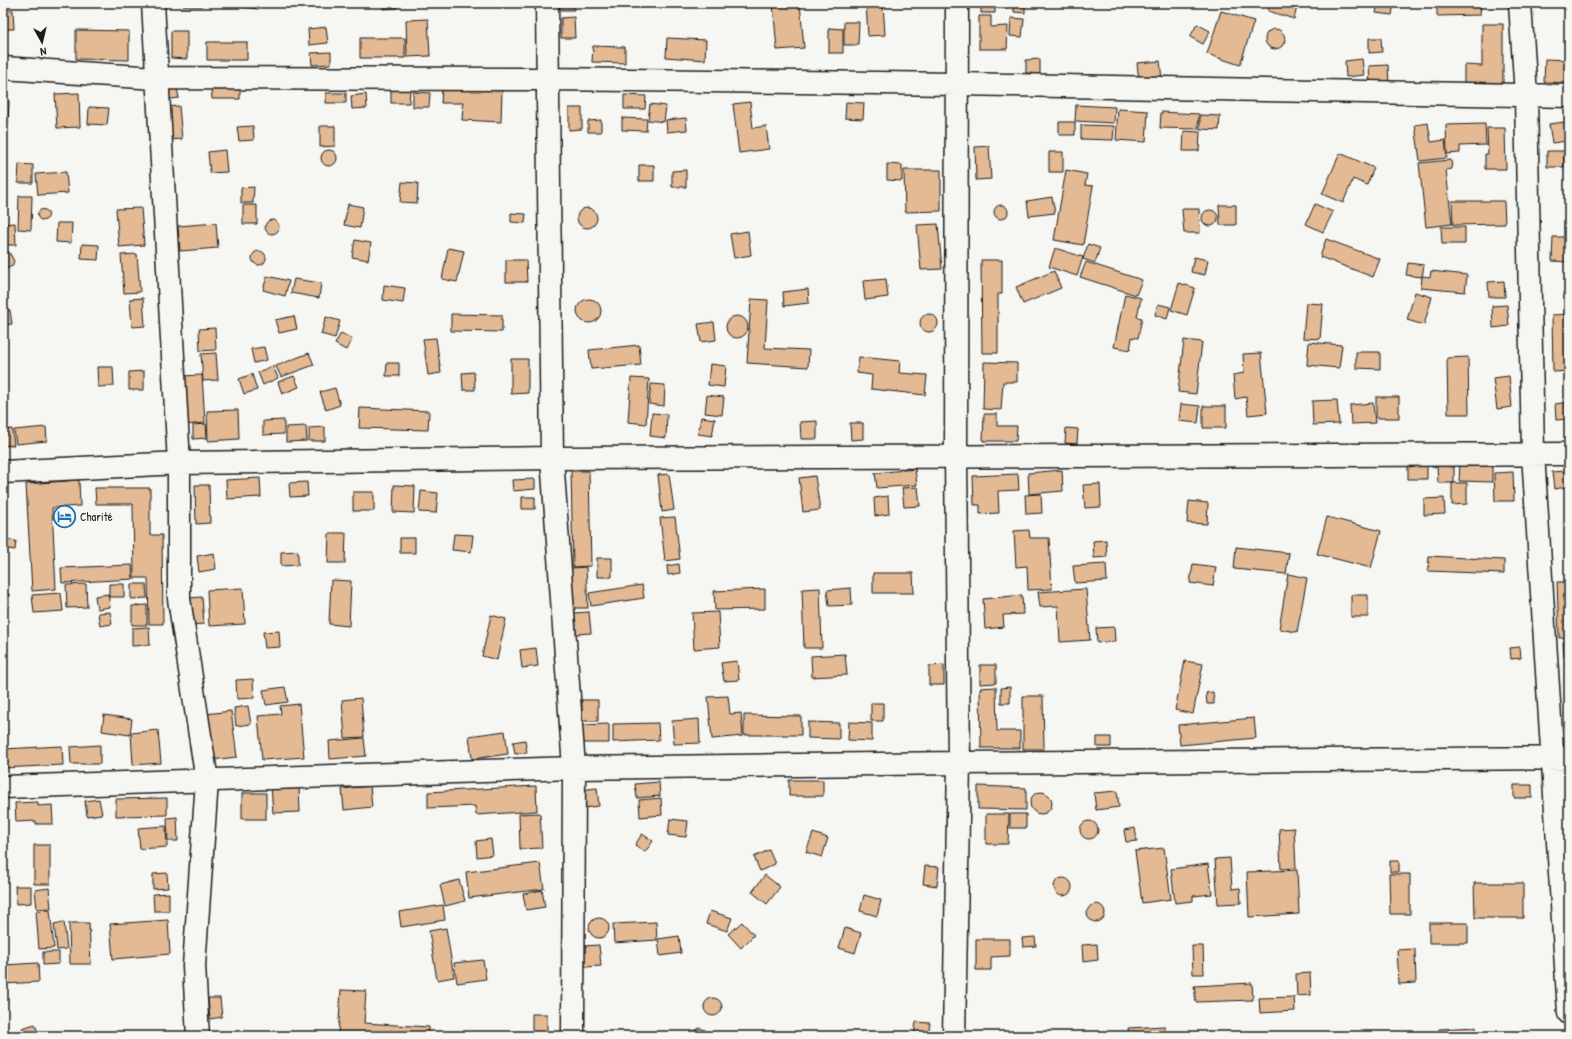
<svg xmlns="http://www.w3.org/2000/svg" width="1572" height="1039" viewBox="0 0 1572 1039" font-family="'Patrick Hand',sans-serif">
	<rect width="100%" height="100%" fill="#f6f6f2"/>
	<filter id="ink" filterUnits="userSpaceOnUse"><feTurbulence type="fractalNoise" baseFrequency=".025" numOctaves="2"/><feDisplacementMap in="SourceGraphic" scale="8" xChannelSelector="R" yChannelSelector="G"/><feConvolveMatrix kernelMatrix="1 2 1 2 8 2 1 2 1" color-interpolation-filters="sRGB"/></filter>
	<g filter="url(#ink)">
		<path fill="#e3ba93" stroke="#1c1c1c" d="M183 3H202V6H183Z
			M242 3H260L259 9 242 7Z
			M383 3H397V8L383 9Z
			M560 3H574V10H560Z
			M800 3 804 48 777 50 773 4Z
			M866 3H883L885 35 868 36Z
			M981 3H995V13H981Z
			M998 3H1008L1009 4 1007 7 1003 9 1000 8Z
			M1014 3H1025V13L1014 12Z
			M1270 3H1298L1294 19 1268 11Z
			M1378 3H1394L1392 15 1376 13Z
			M1437 3H1481L1480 15 1437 16Z
			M3 10H13L14 29H3Z
			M1221 11 1254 21 1240 65 1207 54Z
			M979 16H991V27L1008 26 1007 49H979Z
			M574 17 575 38H561V18Z
			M1011 18 1024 19 1022 37 1010 36Z
			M428 19 430 56 407 57 406 20Z
			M844 22H859L858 45H844Z
			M1197 24 1210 31 1203 44 1190 37Z
			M1482 24H1503V85L1464 84V65L1482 66Z
			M326 27 328 43 309 45 308 29Z
			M829 28 843 29V53H829Z
			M1265 39a10 10 0 1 1 20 0a10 10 0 1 1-20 0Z
			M76 30 129 31V60L76 59Z
			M171 31H187V59L171 58Z
			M360 38H405V58H360Z
			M667 38 706 40 705 60 666 57Z
			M1369 38H1381L1382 52 1369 53Z
			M207 42H247V60H207Z
			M593 46 625 47V63L592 62Z
			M331 52V64L312 65 311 53Z
			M1040 59V74L1026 73V60Z
			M1362 59 1364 75 1346 77 1345 61Z
			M1545 59 1569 60 1568 83 1544 82Z
			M1160 61 1162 79 1139 81 1137 63Z
			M1388 65 1389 86 1370 87 1369 66Z
			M176 84 179 98 165 100 163 86Z
			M211 86 240 87V99H212Z
			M442 88 502 90 501 122 462 120 463 103H441Z
			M391 90H410L409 103H391Z
			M413 92 430 93 429 107H413Z
			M79 93 80 127 57 128 55 94Z
			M326 93H346V103H326Z
			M366 94 367 108 352 109 351 96Z
			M624 95 646 96 645 109H624Z
			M3 101H9L8 123H3Z
			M750 102 753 128 766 126 769 149 739 153 733 104Z
			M846 102 864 103 863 119 845 118Z
			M650 104 666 106 664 122 648 120Z
			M1076 105 1115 107 1114 123 1075 121Z
			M179 106 182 139 169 140 166 107Z
			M89 107 109 108 107 125 88 124Z
			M569 108H582V129L569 130Z
			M1118 109 1148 111 1146 142 1116 140Z
			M1161 112 1199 114 1198 129 1160 128Z
			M1200 115 1220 116 1219 130 1200 129Z
			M622 118 647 119 646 131 622 130Z
			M686 118 687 130 667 132 666 120Z
			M601 120V132H588V121Z
			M1059 122H1075V135H1059Z
			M1565 122 1567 141 1552 143 1549 124Z
			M1428 123 1431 142 1445 140 1447 158 1420 161 1415 125Z
			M1485 124 1486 145 1460 146V153L1447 154 1446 125Z
			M1081 125 1114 126 1113 140 1081 139Z
			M253 126 254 140 239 141 237 127Z
			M320 126H335V146L320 147Z
			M1487 128H1505L1506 169H1485V154H1488Z
			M1184 131 1200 132 1199 151H1183Z
			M989 146 991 179 976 180 975 147Z
			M225 150 227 172 210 173 208 152Z
			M321 158a8 8 0 1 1 16 0a8 8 0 1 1-16 0Z
			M1547 151H1564V167H1547Z
			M1049 152H1063V172H1049Z
			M1340 153 1374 168 1367 185 1353 179 1343 203 1322 194Z
			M1451 160 1452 169 1446 170 1452 224 1426 227 1419 163Z
			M19 164 33 165V183H18Z
			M887 164 902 165V181L887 180Z
			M639 165H654V181H639Z
			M686 170V187H672V171Z
			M904 170H941V211L905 212Z
			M1066 170 1087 174 1085 185 1093 186 1083 245 1054 240Z
			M66 172 68 193 38 195 36 174Z
			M402 182 418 183 417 203 400 202Z
			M254 187 253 203H241V188Z
			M19 196H32L31 230 18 229Z
			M1052 197 1055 213 1029 216 1027 201Z
			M1452 201H1504L1505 224 1453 225Z
			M348 204 363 207 360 228 344 225Z
			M1315 204 1333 212 1323 232 1306 224Z
			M994 212a7 7 0 1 1 14 0a7 7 0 1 1-14 0Z
			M243 205H257V224H243Z
			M1219 205H1236V225H1220Z
			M141 208 144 245 119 247 116 209Z
			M577 218a10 10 0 1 1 20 0a10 10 0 1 1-20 0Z
			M1182 209H1199L1200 233H1184Z
			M37.5 215a5.5 5.5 0 1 1 11 0a5.5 5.5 0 1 1-11 0Z
			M1202 218a8 8 0 1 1 16 0a8 8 0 1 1-16 0Z
			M511 213 526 214 525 223 511 222Z
			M265 227a7 7 0 1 1 14 0a7 7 0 1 1-14 0Z
			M15 223 16 245H3V224Z
			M57 223H72L71 243 56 242Z
			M216 223 218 248 180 251 178 226Z
			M938 224 942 269 921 270 917 225Z
			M1441 227H1465V244H1442Z
			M748 231 751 255 734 258 730 234Z
			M1553 237H1568L1567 262 1552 261Z
			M1326 239 1380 259 1373 277 1320 257Z
			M355 240 371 243 368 260 352 257Z
			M82 244 99 245 98 260 81 259Z
			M1088 244 1100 248 1095 263 1083 259Z
			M448 248 464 251 457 282 442 279Z
			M1055 248 1083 257 1077 276 1049 267Z
			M252 258a7 7 0 1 1 14 0a7 7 0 1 1-14 0Z
			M3 251 9 252 14 261 12 266 4 270Z
			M137 254 140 292 124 293 121 255Z
			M1194 257 1208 260 1205 275 1191 272Z
			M506 260H526L527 282H506Z
			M981 260H1002V294H998V353H982Z
			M1086 262 1142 280 1136 295 1080 277Z
			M1408 263 1424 265 1422 277 1406 275Z
			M1054 271 1061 288 1023 304 1016 287Z
			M1431 271 1467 275 1465 292 1421 288 1422 276 1430 277Z
			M267 276 289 281 285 296 263 290Z
			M294 279 321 283 319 298 291 293Z
			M886 279 888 297 865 300 863 281Z
			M1504 281 1505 297H1489L1488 282Z
			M1179 283 1195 288 1187 315 1171 310Z
			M384 285 405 288 403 303 383 300Z
			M808 289 809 303 784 306 783 292Z
			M1415 292 1432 297 1424 325 1407 320Z
			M1125 294 1141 298 1137 317 1142 318 1138 338 1132 337 1130 350 1114 347Z
			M143 298 145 326 132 327 130 299Z
			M751 299 768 300 765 348 809 350 808 367 747 363Z
			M577 311a12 12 0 1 1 24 0a12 12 0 1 1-24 0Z
			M1306 303 1323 304 1320 339 1303 338Z
			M1158 304 1170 307 1167 319 1155 315Z
			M1507 305 1509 326 1493 328 1492 306Z
			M10 310 12 324 3 325V311Z
			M920 323a9 9 0 1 1 18 0a9 9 0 1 1-18 0Z
			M451 314 502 315V332L451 331Z
			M1569 314V371L1553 372 1552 315Z
			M726 327a11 11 0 1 1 22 0a11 11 0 1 1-22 0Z
			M294 316 297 329 279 333 275 320Z
			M326 317 340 321 335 338 321 334Z
			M714 322 716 340 701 342 698 324Z
			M215 328 216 350 200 351 199 329Z
			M341 333 352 339 346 350 335 344Z
			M436 338 441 373 428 375 423 339Z
			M1184 340 1202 342 1196 394 1178 392Z
			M1309 342 1342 345 1339 368 1307 365Z
			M639 345 641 365 591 369 589 350Z
			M264 347 267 360 254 363 251 349Z
			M1356 352H1380V369L1356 368Z
			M216 353 218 380 203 381 201 354Z
			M309 353 314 365 281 377 276 366Z
			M1261 353 1267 413 1248 415 1246 397 1235 399 1233 375 1244 373 1243 354Z
			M859 357 900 361 899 373 927 375 925 395 871 389 872 375 857 373Z
			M1468 357 1469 414H1448L1447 358Z
			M511 359H528V393L511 394Z
			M984 362 1017 363V382H1003L1001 410 983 409Z
			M387 363H399V376H386Z
			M710 364 726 366 724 387 708 385Z
			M273 366 278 378 263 385 258 372Z
			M97 367H113L114 386 98 387Z
			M144 371V390H129V372Z
			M474 372 475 390H463L462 373Z
			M252 374 257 390 244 394 239 379Z
			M202 375 205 423 185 425 181 376Z
			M294 376 299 387 282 394 278 382Z
			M1509 376 1512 407 1497 409 1493 378Z
			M631 378 649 379 646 424 628 422Z
			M651 384 665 385 664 406 649 404Z
			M335 388 340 405 326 410 320 392Z
			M707 395 724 397 722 415 705 413Z
			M1376 397H1399V418H1376Z
			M1337 400 1339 424 1313 425 1312 401Z
			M1569 402V419L1556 420 1555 404Z
			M1373 403 1375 423 1351 424 1350 405Z
			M1181 404 1200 406 1198 423 1179 421Z
			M1203 406H1226V428H1203Z
			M360 408 429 411 428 430 359 428Z
			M238 410 239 439 208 441 207 411Z
			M652 413 667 414 666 438 650 436Z
			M984 414H997V426H1017L1016 441H983Z
			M701 417 715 419 712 436 698 434Z
			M284 420V434L263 435V421Z
			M817 421V439H801L800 422Z
			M850 423H863V439L851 440Z
			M206 424 207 438 193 439V425Z
			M306 426 307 441 286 442V427Z
			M46 427 47 441 16 444 14 430Z
			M325 427V441H309V428Z
			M1066 428 1078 429 1077 444 1065 443Z
			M12 429 14 445 3 446V430Z
			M1460 463 1492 464V482L1459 481Z
			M1427 465V479H1408V466Z
			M1437 466 1454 467V483H1438Z
			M915 469 917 485 877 488 875 473Z
			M1062 470 1063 491 1029 494 1028 473Z
			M571 471H589L591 566 573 567Z
			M1566 471 1567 487 1554 489 1552 472Z
			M1513 472 1514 501H1495L1494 473Z
			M669 474 674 510 662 512 658 475Z
			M1018 474 1019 490 998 491 999 513 980 514V505H974L973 476Z
			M815 476 820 510 803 512 799 478Z
			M260 478 261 497 227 499 226 480Z
			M535 479V489L513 491 512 480Z
			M79 480 80 506 52 508 56 589 32 591 26 484Z
			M307 482 308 496 290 497 289 483Z
			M1452 483H1467V504L1452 505Z
			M1100 484 1101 507 1085 508 1083 485Z
			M195 485H209L210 523 196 524Z
			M394 485 415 486 414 513 393 512Z
			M918 487 920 506 904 507 902 488Z
			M95 488H150V535H162L163 624H149L148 578H134L133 504H96Z
			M421 491 438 493 436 513 419 512Z
			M353 492H374V511H353Z
			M1041 494 1042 513 1026 514 1025 495Z
			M888 496 889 514 875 516 874 498Z
			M522 497H535V509H522Z
			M1444 498 1445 514 1424 515V499Z
			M1189 501 1208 503 1207 524 1187 523Z
			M675 517 680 559 665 561 660 518Z
			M1327 517 1381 531 1371 568 1317 554Z
			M1029 530 1030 538H1049L1052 589 1028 590 1027 566 1016 567 1014 531Z
			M329 533H346L345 563H328Z
			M454 534 473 535 471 552 452 550Z
			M400 538H415V553H400Z
			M3 539 16 541 15 550 3 548Z
			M1106 540 1107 557 1094 558 1093 541Z
			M1236 547 1289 553 1286 574 1234 569Z
			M298 551V565L281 566V552Z
			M214 553 216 569 199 572 197 556Z
			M1429 556 1504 560V574L1428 571Z
			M597 558H612V577H597Z
			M679 564 680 573 668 575 667 566Z
			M1106 564 1107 581 1075 583 1073 566Z
			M1193 564 1216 567 1213 586 1190 583Z
			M132 565 133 579 62 583 61 568Z
			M586 567 588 608H574L571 568Z
			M873 573H913L914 593H873Z
			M1288 574 1307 578 1297 632 1279 629Z
			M331 580 351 581 349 626 329 624Z
			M1557 582H1569V637L1559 638Z
			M86 584 87 607 67 608 66 585Z
			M109 584H124V597H109Z
			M131 584H146L147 598 131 599Z
			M642 585 644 598 591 606 589 593Z
			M243 588 245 624 209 626 207 590Z
			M820 588 822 648H804L802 589Z
			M851 588 852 605 829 606 827 590Z
			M765 589V609L715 610 714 591Z
			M1086 589 1090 640 1060 642 1058 606 1040 607 1038 592Z
			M61 593 63 611 34 613 32 595Z
			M3 594H9V606H3Z
			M108 594 110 607 97 609 95 596Z
			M1022 595 1023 614 1003 615 1004 627 985 629 983 599Z
			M1351 595H1368V617H1351Z
			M202 597 204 624 190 625 189 598Z
			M147 605V625H132V606Z
			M110 612 112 624 100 626 98 613Z
			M589 612 591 633 576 634 574 613Z
			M718 612 720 647 694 649 692 613Z
			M491 615 506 619 497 660 482 656Z
			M149 627 150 645 132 646V628Z
			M1114 627 1115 641 1097 643 1096 628Z
			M279 631 280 647 265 648 263 632Z
			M1563 642H1569V657H1564Z
			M1520 647 1521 658 1511 659 1510 648Z
			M536 648 538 666 522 668 520 650Z
			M845 654 847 675 812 677 811 656Z
			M737 661 739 680 724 681 721 663Z
			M1185 661 1203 664 1193 714 1175 710Z
			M944 665V685H929V666Z
			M980 665H996V683L980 684Z
			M253 679 254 698 237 699 236 680Z
			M285 687 288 702 266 705 263 690Z
			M996 687 997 731H1020V748H981L980 688Z
			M1010 687V703H1001V688Z
			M1213 692 1214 704H1207L1206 693Z
			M728 696 730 714 741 713 743 736 712 739 708 697Z
			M1023 696H1043L1044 749H1023Z
			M361 698 364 737 345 738 342 700Z
			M582 700H598V721H582Z
			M871 703H883V721H871Z
			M299 704 304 757 262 760 258 716 281 714 280 706Z
			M3 705H5L7 743H3Z
			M248 706 251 724 236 726 234 708Z
			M231 711 237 757 211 760 206 714Z
			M104 715 132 719 130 735 102 731Z
			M744 715 801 716V735H744Z
			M1254 718 1256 738 1180 745 1178 725Z
			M699 719 700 743 674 744 672 721Z
			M808 722 839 723V739L808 738Z
			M849 722 872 723V741L848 740Z
			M658 723 659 740 613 742V724Z
			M609 724V743H581L580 725Z
			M158 730 161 763 133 765 131 733Z
			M505 731 508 754 472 759 469 736Z
			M1097 737H1111V747H1097Z
			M364 738 366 756 330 759 329 741Z
			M525 740 527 753 515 754 513 742Z
			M100 745V764H71L70 747Z
			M62 746 63 765 3 768V749Z
			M789 780H823V796H789Z
			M659 782 660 796 637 798 635 784Z
			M299 785 300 812 273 813 271 786Z
			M1514 785H1532V798H1514Z
			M370 786 372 807 344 810 342 789Z
			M536 786 537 811 476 815 475 806 428 808V792Z
			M978 786 1026 788V810L978 809Z
			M597 788 599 806 583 808 580 790Z
			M1117 791 1119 807 1096 810 1094 793Z
			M1030 803a11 11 0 1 1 22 0a11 11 0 1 1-22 0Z
			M242 793H266V819H242Z
			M167 798V815L116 816V799Z
			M661 798 662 815 640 817 639 800Z
			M99 799 102 814 87 816 85 801Z
			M38 802V806L52 805 53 824H36V821L16 822 15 803Z
			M540 813 542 848 520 849 519 814Z
			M986 814H1009L1008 844H986Z
			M1010 814H1026V828H1010Z
			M177 817 178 841H168L167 818Z
			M670 819 688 821 686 837 668 835Z
			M1080 830a9 9 0 1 1 18 0a9 9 0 1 1-18 0Z
			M166 826 167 847 140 849 138 828Z
			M1135 828 1137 841 1126 842 1124 830Z
			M1294 828 1296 868 1281 869 1279 829Z
			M813 833 828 838 822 857 806 852Z
			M642 834 653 841 645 852 635 845Z
			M491 839 493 855 477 857 476 841Z
			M34 845H50V884H34Z
			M1164 848 1171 899 1142 903 1135 851Z
			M769 850 775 864 760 871 754 857Z
			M1230 858 1232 889 1240 888 1241 903 1218 904 1215 859Z
			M1390 861H1399V872H1390Z
			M540 863 544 889 469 898 466 872Z
			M1208 864 1212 894 1193 896V901L1175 903 1171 869Z
			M925 866 939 867 937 886 923 884Z
			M1297 870 1299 914 1249 917 1247 872Z
			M167 873 168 888 153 889V874Z
			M1389 874H1410V914H1390Z
			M765 875 780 887 767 904 752 892Z
			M1054 887a9 9 0 1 1 18 0a9 9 0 1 1-18 0Z
			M459 880 465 901 445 906 440 885Z
			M1474 883H1523V918H1475Z
			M15 886H31V903L16 904Z
			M49 888 51 908 37 909 35 890Z
			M542 890 545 907 526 910 523 894Z
			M169 893V911H154L153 894Z
			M864 895 881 900 877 916 860 911Z
			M1087 913a9 9 0 1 1 18 0a9 9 0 1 1-18 0Z
			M443 905 445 920 401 927 399 912Z
			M50 910 54 948 39 949 36 911Z
			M710 911 732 918 727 931 706 924Z
			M589 928a10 10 0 1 1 20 0a10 10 0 1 1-20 0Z
			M168 920 170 954 113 959 110 924Z
			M64 922 67 949 57 950 54 924Z
			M656 922 657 940 614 943 613 924Z
			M742 922 754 935 741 948 728 934Z
			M69 923H89L91 964H70Z
			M1429 923H1468V943H1429Z
			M446 928 454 977 437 980 429 931Z
			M845 928 861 933 855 953 839 948Z
			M679 936 681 953 660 956 658 939Z
			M1035 937 1036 946 1023 947 1022 938Z
			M976 939H1010V956L991 957V970H976Z
			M1097 944 1098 960 1083 962 1082 945Z
			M599 945 601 966 585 967 584 946Z
			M1192 946H1203L1204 974H1193Z
			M1415 949 1416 983 1399 984 1397 950Z
			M43 952H59V964L43 965Z
			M483 960 486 979 457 983 454 963Z
			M38 963 39 982 3 984V965Z
			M1310 973 1311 995 1297 996 1296 974Z
			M1252 983 1253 1000 1196 1002 1194 986Z
			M341 990 366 991 364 1023 429 1027V1036H338Z
			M1294 997 1295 1011 1260 1013 1259 998Z
			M208 998H220L222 1017 210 1019Z
			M704 1007a9 9 0 1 1 18 0a9 9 0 1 1-18 0Z
			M532 1014H547V1034H532Z
			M916 1022 930 1023 928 1036H914Z
			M35 1024 39 1036H25L22 1028Z
			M1165 1026V1036H1129L1128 1028Z
			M1476 1027V1036H1439V1029Z
			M700 1028 705 1030 709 1033 710 1036H692L694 1031Z"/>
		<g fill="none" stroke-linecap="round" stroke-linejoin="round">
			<defs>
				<path id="minor" d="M153 3 179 463V599L207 781 194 966 198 1036
					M547 3 552 458 574 768 573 1036
					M1520 3 1526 96 1533 454 1569 1013
					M3 68 156 78 549 79 957 84 1569 96
					M3 472 179 463 552 458 1569 454
					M3 787 574 768 959 763 1569 758
					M954 1036 959 763 956 456 957 3"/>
			</defs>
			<use href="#minor" stroke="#1c1c1c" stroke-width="25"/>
			<use href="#minor" stroke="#f6f6f2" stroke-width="22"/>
		</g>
	</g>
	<defs>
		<symbol id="hotel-ring" viewBox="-11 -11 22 22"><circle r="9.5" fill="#f6f6f2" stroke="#1f6fb2" stroke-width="1.5"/><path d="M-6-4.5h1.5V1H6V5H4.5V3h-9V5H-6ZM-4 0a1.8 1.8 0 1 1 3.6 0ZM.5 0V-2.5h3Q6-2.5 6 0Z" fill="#1f6fb2"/></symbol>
	</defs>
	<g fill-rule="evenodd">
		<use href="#hotel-ring" x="52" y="504" width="25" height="25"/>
	</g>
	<g text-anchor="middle" stroke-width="3.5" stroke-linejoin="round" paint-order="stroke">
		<g font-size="12" fill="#1c1c1c" stroke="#f6f6f2" text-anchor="start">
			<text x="80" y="521">Charité</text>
		</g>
	</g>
	<rect width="1572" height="1039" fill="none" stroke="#f6f6f2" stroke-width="16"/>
	<rect x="8" y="8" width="1556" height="1023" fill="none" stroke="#1c1c1c" stroke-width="1.5" filter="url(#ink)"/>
	<g transform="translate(42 42) rotate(172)" stroke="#f6f6f2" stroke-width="3" paint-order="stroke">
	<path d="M0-3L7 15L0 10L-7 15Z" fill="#1c1c1c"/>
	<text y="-6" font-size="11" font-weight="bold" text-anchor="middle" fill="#1c1c1c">N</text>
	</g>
</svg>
